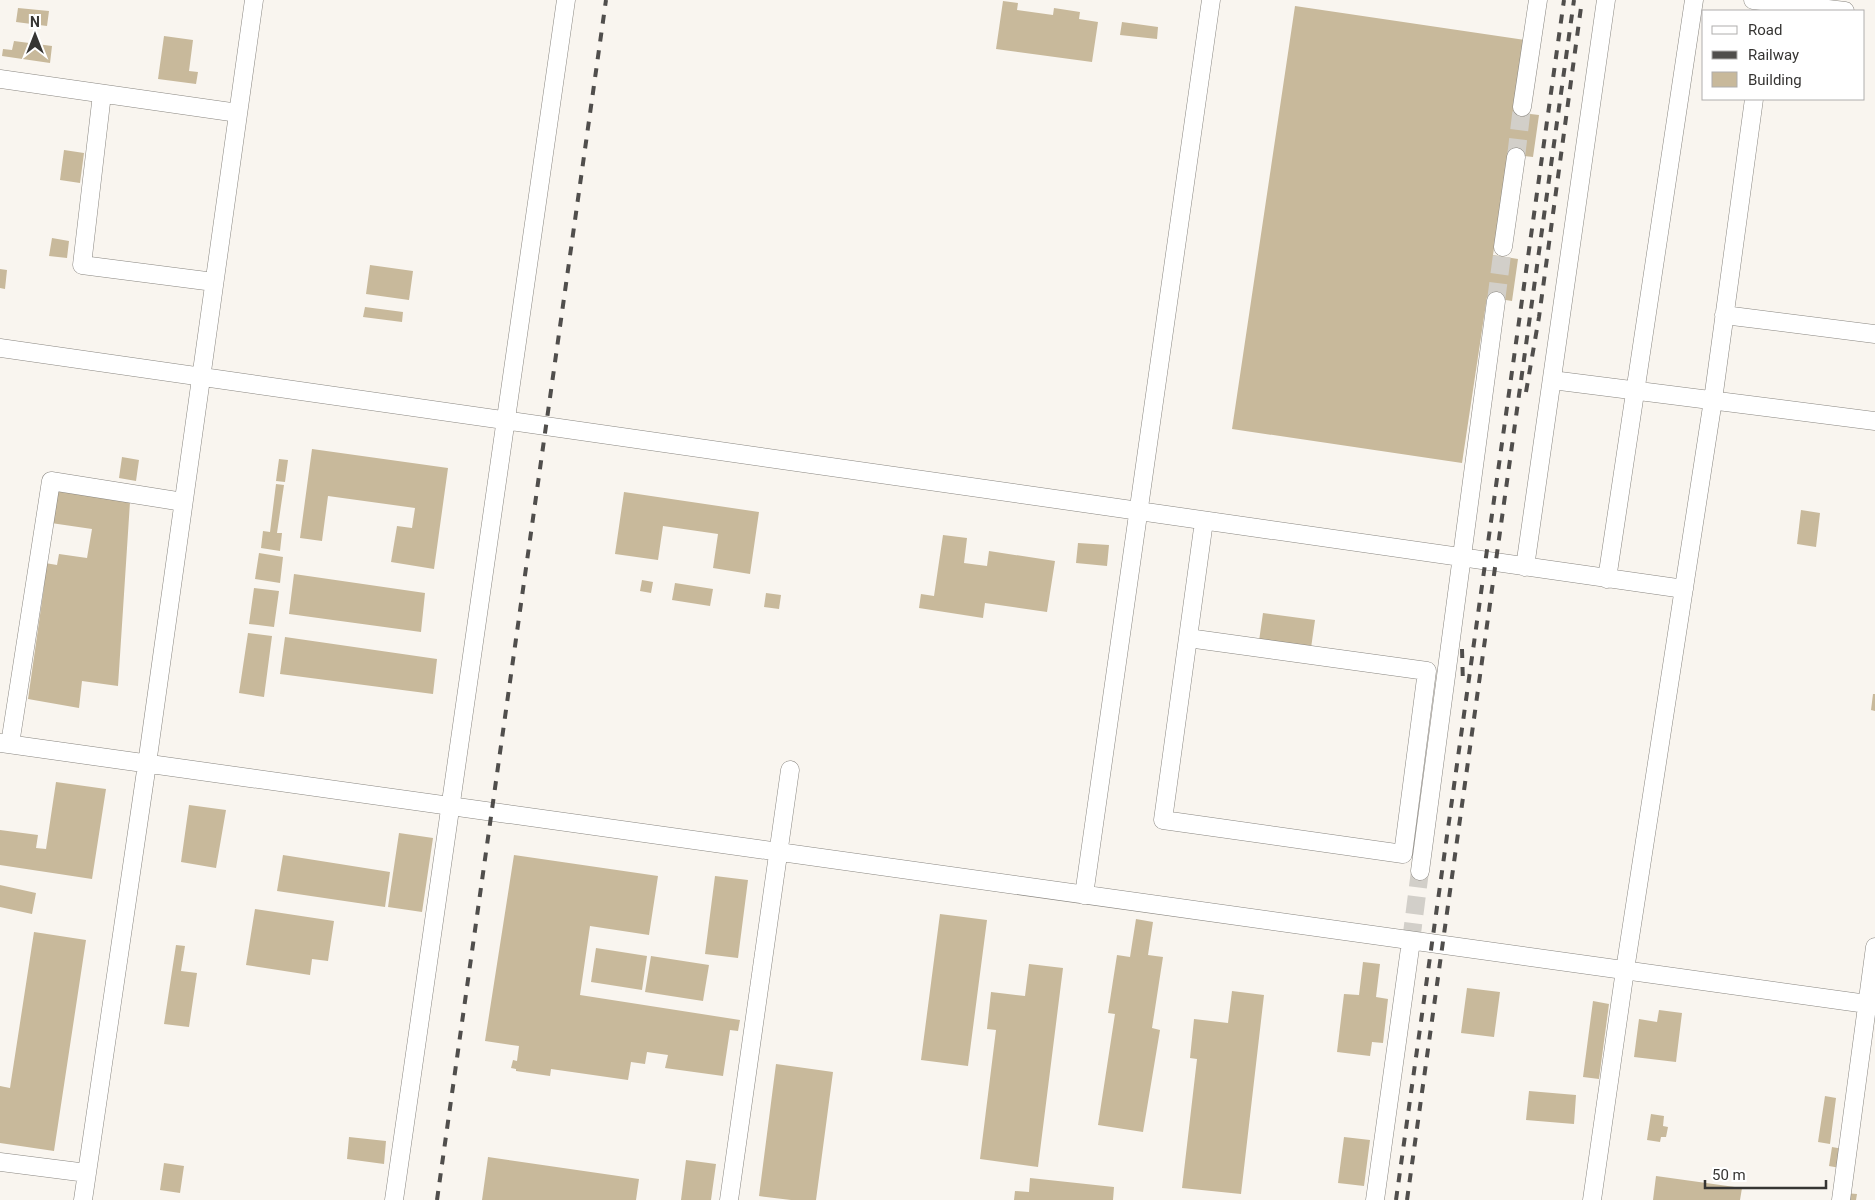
<svg xmlns="http://www.w3.org/2000/svg" width="1875" height="1200" viewBox="0 0 1875 1200" font-family="Roboto,sans-serif">
	<rect width="100%" height="100%" fill="#f9f5ef"/>
	<path fill="#c8b99b" d="M1003 1 1018 3 1017 10 1053 15 1054 8 1080 12 1079 19 1098 22 1092 62 996 49Z
		M1295 6 1525 40 1514 112 1539 115 1533 157 1508 154 1493 255 1518 259 1512 301 1487 297 1462 463 1232 429Z
		M18 8 49 11 47 26 16 22Z
		M1122 22 1158 27 1157 39 1120 35Z
		M164 36 193 40 189 71 198 72 196 84 158 79Z
		M14 41 52 46 50 63 2 56 3 49 12 50Z
		M64 150 84 153 80 183 60 180Z
		M52 238 69 241 67 258 49 256Z
		M370 265 413 271 409 300 366 294Z
		M0 269 7 270 5 289 0 288Z
		M365 307 403 312 402 322 363 317Z
		M312 449 448 468 434 569 391 562 397 526 412 528 415 508 328 496 322 541 300 538Z
		M122 457 139 460 136 481 119 478Z
		M279 459 288 460 285 482 276 481Z
		M276 484 284 485 277 533H282L280 551 261 548 263 531 270 532Z
		M56 491 130 502 118 686 82 681 79 708 28 699 44 587 45 563 57 565 59 554 87 558 92 529 51 523Z
		M624 492 759 512 750 574 713 568 718 534 663 526 658 560 615 554Z
		M1801 510 1820 513 1816 547 1797 544Z
		M943 535 967 538 964 563 987 566 989 551 1055 561 1047 612 985 603 983 618 919 608 921 594 934 596Z
		M1078 543 1109 545 1107 566 1076 563Z
		M259 553 283 557 280 583 255 579Z
		M294 574 425 593 421 632 289 614Z
		M642 580 653 582 651 593 640 591Z
		M675 583 713 589 710 606 672 600Z
		M254 588 279 591 274 627 249 624Z
		M766 593 781 595 779 609 764 607Z
		M1263 613 1315 620 1311 648 1259 641Z
		M248 633 272 636 264 697 239 693Z
		M285 637 437 659 433 694 280 674Z
		M1873 694H1875V711L1871 710Z
		M56 782 106 789 92 879 0 865V830L38 835 36 848 46 849Z
		M189 805 226 810 216 868 181 862Z
		M399 833 433 838 422 912 388 907Z
		M283 855 390 872 385 907 277 891Z
		M514 855 658 876 649 935 590 926 580 995 740 1020 738 1031 730 1030 723 1076 665 1068 668 1055 647 1052 645 1064 631 1062 628 1080 551 1069 550 1076 516 1071V1069L511 1068 513 1060 517 1061 519 1046 485 1041Z
		M715 876 748 880 738 958 705 954Z
		M0 885 36 893 32 914 0 907Z
		M255 909 334 921 328 961 312 959 310 975 246 965Z
		M940 914 987 920 968 1066 921 1060Z
		M1136 919 1153 922 1148 955 1163 957 1152 1028 1160 1030 1143 1132 1098 1125 1115 1014 1108 1013 1117 955 1130 957Z
		M34 932 86 940 54 1151 0 1143V1086L10 1088Z
		M176 945 185 946 181 971 197 973 189 1027 164 1024Z
		M596 948 647 956 642 990 591 982Z
		M651 956 709 965 703 1001 645 992Z
		M1363 962 1380 964 1376 997 1388 999 1383 1043 1372 1042 1370 1056 1337 1052 1344 994 1359 995Z
		M1029 964 1063 968 1038 1167 980 1159 996 1030 987 1029 991 992 1025 996Z
		M1467 988 1500 992 1494 1037 1461 1033Z
		M1232 991 1264 995 1241 1194 1182 1188 1197 1059 1190 1058 1194 1019 1228 1023Z
		M1593 1001 1609 1004 1599 1079 1583 1077Z
		M1659 1010 1682 1013 1676 1062 1634 1057 1639 1019 1657 1022Z
		M776 1064 833 1072 816 1200H791L759 1196Z
		M1529 1091 1576 1095 1574 1124 1526 1120Z
		M1825 1096 1836 1098 1830 1144 1818 1142Z
		M1651 1114 1664 1116 1663 1126 1668 1127 1666 1137H1661L1660 1142 1647 1140Z
		M349 1137 386 1141 384 1164 347 1159Z
		M1344 1137 1370 1140 1364 1186 1338 1183Z
		M1832 1147 1843 1149 1840 1168 1829 1166Z
		M488 1157 639 1179 636 1200H482Z
		M686 1160 716 1164 711 1200H681Z
		M164 1163 184 1166 180 1193 160 1190Z
		M1656 1176 1742 1188 1740 1200H1653Z
		M1030 1178 1114 1187 1113 1200H1014L1015 1191 1029 1192Z
		M1844 1193 1857 1194 1856 1200H1843Z"/>
	<g fill="none" stroke-linecap="round" stroke-linejoin="round">
		<path stroke="#d2cfc9" stroke-width="18" stroke-dasharray="18 9" stroke-linecap="butt" d="M1516 157 1522 107
			M1496 301 1503 247
			M1411 941 1420 871"/>
		<defs>
			<path id="minor" d="M1753 0 1845 11
				M0 79 238 113
				M102 94 82 265 214 282
				M1522 107 1538 0
				M1503 247 1516 157
				M1724 315 1875 334
				M0 348 1684 589
				M1552 380 1875 421
				M1525 567 1606 0
				M1607 579 1694 0
				M1188 638 1427 671 1403 854 1163 820 1204 521
				M0 743 1867 1004
				M10 744 51 481 183 502
				M1420 871 1496 301
				M1084 895 1211 0
				M0 1162 87 1173
				M83 1200 147 764 254 0
				M394 1200 566 0
				M729 1200 790 770
				M1375 1200 1411 941
				M1592 1200 1625 970 1713 400 1754 99
				M1841 1200 1875 947"/>
		</defs>
		<use href="#minor" stroke="#898680" stroke-width="19"/>
		<use href="#minor" stroke="#fff" stroke-width="18"/>
		<path stroke="#504e4c" stroke-width="4" stroke-dasharray="9 9" stroke-linecap="butt" d="M1526 392 1539 317 1582 0
			M1462 649 1463 685
			M437 1200 606 0
			M1396 1200 1564 0
			M1407 1200 1574 0"/>
	</g>
	<rect x="1702" y="10" width="162" height="90" fill="#ffffff" stroke="#afaead"/>
	<rect x="1712" y="26" width="25" height="8" fill="#ffffff" stroke="#afaead"/>
	<text x="1748" y="35" font-size="15" fill="#363533">Road</text>
	<rect x="1712" y="51" width="25" height="8" fill="#504e4c" stroke="#afaead"/>
	<text x="1748" y="60" font-size="15" fill="#363533">Railway</text>
	<rect x="1712" y="72" width="25" height="15" fill="#c8b99b" stroke="#afaead"/>
	<text x="1748" y="85" font-size="15" fill="#363533">Building</text>
	<g transform="translate(35 35)" stroke="#ffffff" stroke-width="4" paint-order="stroke">
	<path d="M0-4L9 19L0 12L-9 19Z" fill="#363533"/>
	<text y="-8" font-size="14" font-weight="bold" text-anchor="middle" fill="#363533">N</text>
	</g>
	<path d="M1705 1180v8h121v-8" fill="none" stroke="#363533" stroke-width="2.5"/>
	<text x="1712" y="1180" font-size="15" fill="#363533" stroke="#ffffff" stroke-width="4" paint-order="stroke">50 m</text>
</svg>
